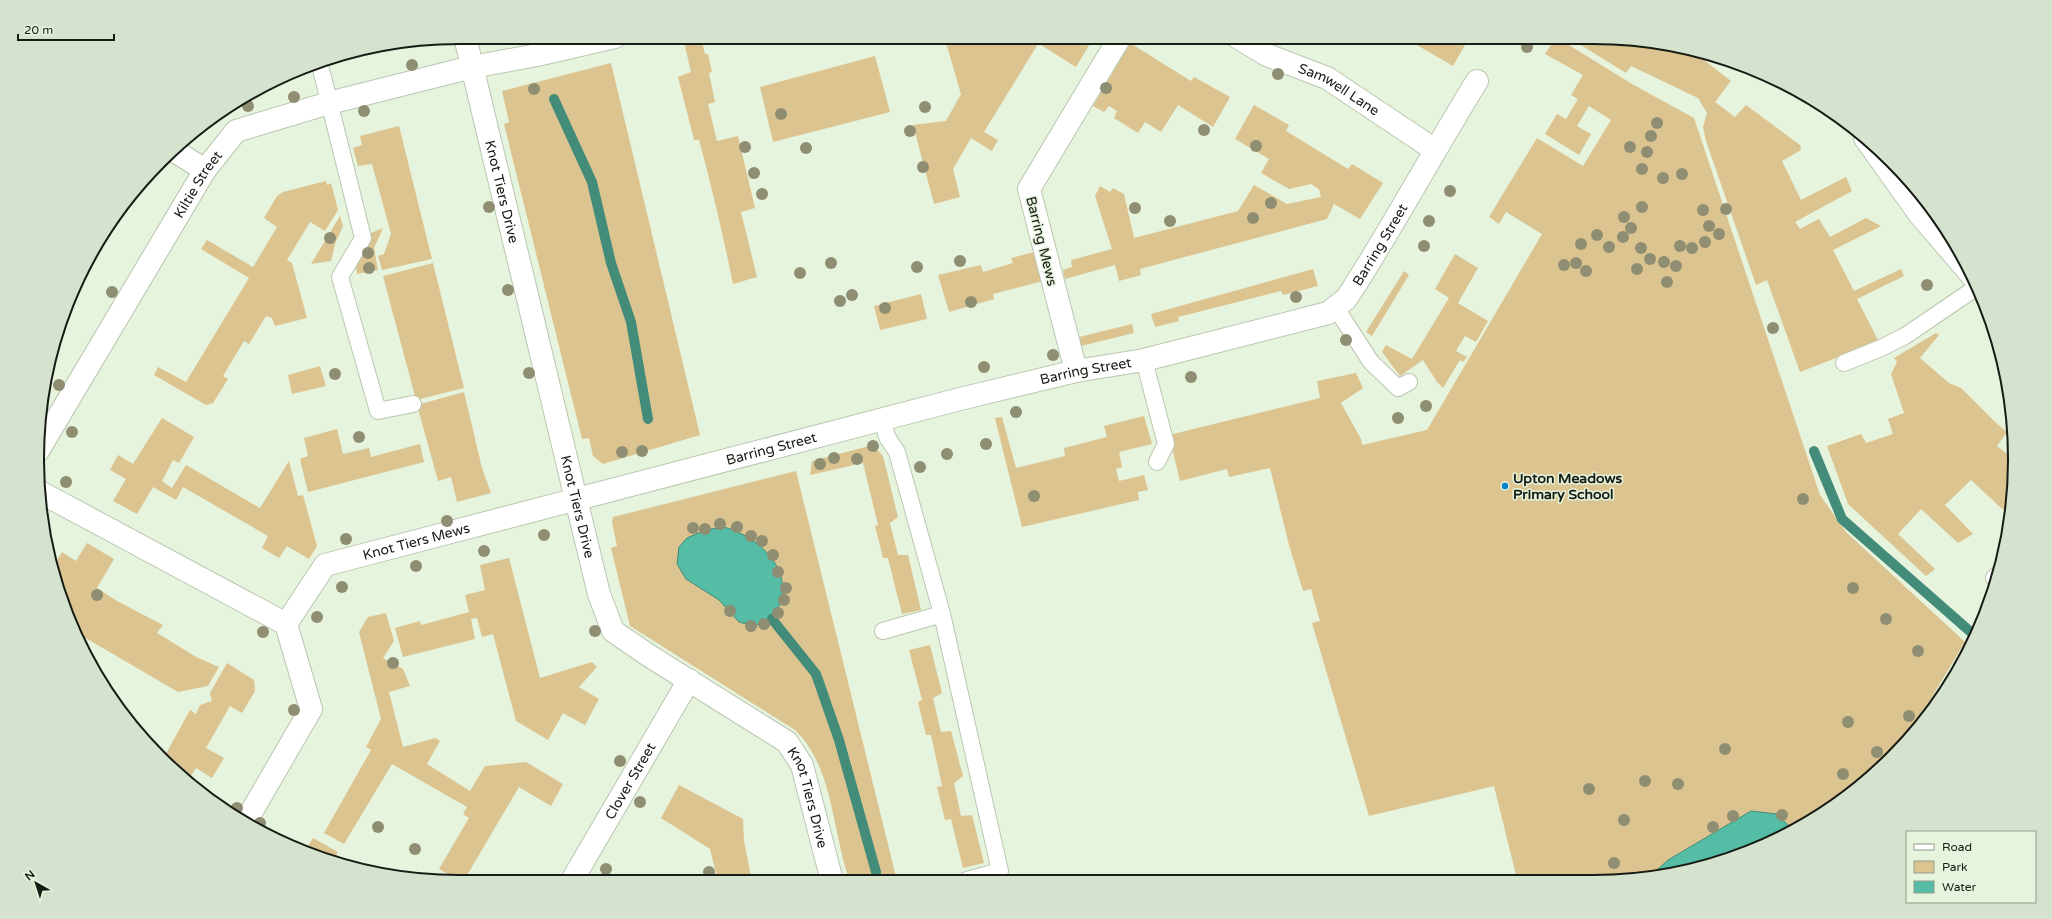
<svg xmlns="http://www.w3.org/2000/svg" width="2052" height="919" viewBox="0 0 2052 919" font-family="'Varela Round',sans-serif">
	<rect width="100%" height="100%" fill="#e6f3dd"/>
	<path fill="#dcc490" d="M968 37H1016L1026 43 1029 38 1038 44 984 132 998 140 992 151 971 138 953 169 960 197 934 204 913 125 946 121 961 94 946 43Z
		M1028 37H1094L1076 67Z
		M1403 37H1467L1469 38 1453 66Z
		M1556 37 1632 84 1694 118 1820 495 1846 532 1965 642 1912 730 1871 777 1779 839 1728 860 1648 878 1517 879 1494 786 1369 816 1312 623 1320 621 1311 589 1303 591 1289 545 1270 468 1229 477 1227 469 1180 481 1169 435 1320 398 1317 381 1356 373 1363 388 1341 403 1361 439 1362 445 1427 430 1542 234 1506 212 1499 224 1489 217 1537 138 1583 166 1611 120 1589 106 1577 126 1591 134 1579 155 1545 134 1557 114 1566 119 1578 99 1571 95 1583 75 1545 54Z
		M1568 37H1589L1600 44 1604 38 1675 45 1690 49 1731 81 1715 102 1735 117 1746 105 1800 145 1801 150 1782 161 1801 200 1846 177 1852 191 1795 222 1800 229 1819 219 1830 237 1866 218 1881 226 1833 250 1854 291 1901 269 1904 276 1857 299 1878 340 1859 349 1800 372 1767 280 1756 285 1706 141 1703 127 1707 113 1698 98 1631 66 1626 73Z
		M684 42H702L705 54H708L712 72 709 73 715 102 708 104 717 141 738 136 755 208 741 212 757 277 733 284C723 235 712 187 699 140H694L678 77 691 72Z
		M1130 43 1191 81 1194 77 1230 97 1213 127 1178 105 1161 132 1145 122 1138 133 1114 118 1117 111 1109 106 1104 112 1093 106Z
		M384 44 385 48 343 60 341 55Z
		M875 56 890 112 773 142 760 87Z
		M611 63 700 435 603 464 593 456 589 438 582 439 504 124 509 122 502 91Z
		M1254 105 1289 125 1286 131 1348 169 1352 164 1383 183 1360 219 1334 204 1327 219 1140 269 1141 275 1119 281 1115 265 1065 279 1063 270 1072 267 1071 260 1112 249 1095 196 1100 186 1110 192 1113 188 1124 194 1134 238 1238 211 1254 185 1287 204 1321 197 1319 189 1311 184 1289 189 1261 173 1269 159 1235 139Z
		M399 126 432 259 382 270 378 256 384 254 391 234 372 164 358 166 353 148 362 145 360 136Z
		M326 181 327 185 331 183 338 210 325 231 310 222 287 260 292 263 307 318 275 326 272 318 266 316 249 344 244 341 223 376 228 379 213 403 206 405 154 375 158 367 186 382 249 278 201 249 207 240 253 267 277 227 264 218 277 196 283 192Z
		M340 216 343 226 335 244 331 261 311 264Z
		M383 228 374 248 378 270 357 274 355 262 369 234Z
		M1034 252 1043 281 993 294 994 299 949 312 938 275 981 265 983 272 1013 263 1011 258Z
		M1455 254 1478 268 1458 303 1488 321 1476 342 1465 336 1456 351 1467 357 1463 362 1460 360 1443 388 1437 382 1423 360 1400 376 1382 352 1386 345 1412 359 1449 298 1435 289Z
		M433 263 464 388 416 400 383 276Z
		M1313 269 1318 286 1283 295 1281 291 1178 317 1179 321 1155 327 1151 314Z
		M1404 271 1409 275 1372 336 1366 332Z
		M921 294 927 319 880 330 874 306Z
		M1132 324 1134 333 1081 346 1079 337Z
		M1936 333 1939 335 1920 358 1949 383 1961 388 1995 422 2007 432 1997 446 2013 458 2011 515 2000 507 1971 480 1945 505 1973 534 1958 543 1921 509 1898 534 1935 569 1926 576 1848 504 1827 446 1861 434 1866 443 1893 434 1888 419 1904 413 1891 374 1897 362 1894 358Z
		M320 366 326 386 292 394 288 375Z
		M464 392 482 468 491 493 457 502 451 477 438 481 417 405Z
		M1144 416 1152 444 1119 452 1122 467 1116 469 1119 481 1144 475 1148 490 1138 492 1139 500 1022 527 995 418 1002 417 1016 468 1065 456 1064 448 1107 437 1104 426Z
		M162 418 194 437 179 463 173 460 162 481 172 488 186 465 260 508 289 461 298 496 303 495 317 546 309 559 287 546 279 558 262 548 268 536 183 487 176 500 153 487 137 514 113 501 126 479 110 470 118 455 133 464Z
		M337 429 343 454 369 448 371 457 420 444 424 462 308 492 300 459 308 456 304 438Z
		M873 445 883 456 898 517 890 523 898 555H908L921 610 902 614 888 558H883L875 526 878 525 863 463 810 475 812 461Z
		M796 471 897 881H850C832 833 834 767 795 730L630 626 611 548 617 546 612 522 613 517Z
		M87 543 114 559 97 588 117 601 163 625 157 633 198 658 219 667 208 686 178 692 77 633 59 596 58 590 62 584 55 580 52 568 62 552 76 561Z
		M509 558 540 678 592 662 597 667 579 687 599 699 585 725 563 713 548 740 516 721 493 634 482 637 477 618 471 619 475 639 403 657 395 628 420 621 421 625 469 612 465 595 485 590 480 565Z
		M386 613 394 641 383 658 403 669 410 686 389 692 403 747 435 738 440 741 427 764 470 791 485 766 526 762 563 784 551 806 519 787 463 882 439 869 469 818 463 814 467 807 392 764 344 844 324 833 371 750 366 747 381 719 359 632 368 617Z
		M930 645 942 693 933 698 941 732 951 731 963 776 954 783 961 816 972 815 984 863 963 868 951 819 945 820 937 787 942 786 931 735H926L918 702 922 700 909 650Z
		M227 663 254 680 255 691 242 713 230 706 206 748 224 758 212 778 196 768 187 782 163 759 190 710 196 714 200 705 212 701 210 693Z
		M679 785 743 819 744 841 752 881H718L710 849 661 818Z
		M313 838 338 852 336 855 338 857 335 863 305 851Z"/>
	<path fill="#55bca5" stroke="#428c79" d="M724 527C756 536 791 565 781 602 779 608 775 614 772 619L754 626 739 622 719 600 686 579 677 564 679 547 687 538 705 530Z
		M1751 811 1777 814 1793 830C1750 858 1698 867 1648 878L1668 860Z"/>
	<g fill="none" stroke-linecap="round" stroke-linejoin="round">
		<path stroke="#428c79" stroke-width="10" d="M554 99 592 182 611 263 631 322 648 419
			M1814 451 1842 519 1973 634
			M772 619 816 674 839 740 876 872"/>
		<defs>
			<path id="lane" d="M319 61 363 238 340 277 378 411 413 404
				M1336 308 1371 362 1398 388 1409 382
				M1144 360 1166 444 1157 462
				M1844 363 1881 348 1905 336 1977 287
				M883 420 887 437 897 452 942 614 1000 871 967 880
				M1994 578 1997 575
				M883 631 942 614"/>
			<g id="street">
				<path id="s1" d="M465 37 576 499 599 594 613 631 648 655 787 742 802 765 832 881"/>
				<path id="s2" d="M1237 37 1267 55 1327 78 1435 150"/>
				<path d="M1865 138 1920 215 1974 278"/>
				<path d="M173 150 205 170"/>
				<path d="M1076 371 1029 189 1120 37"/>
				<path id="s3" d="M38 451 205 170 236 131 329 103 472 67 537 55 615 37"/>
				<path d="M40 492 286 624 311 709 245 823"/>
				<path id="s4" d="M286 624 325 565 960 399 1076 371 1144 360 1328 313 1346 299 1354 287C1397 219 1435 149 1477 81"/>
				<path id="s5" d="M571 882 689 680"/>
			</g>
		</defs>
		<use href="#lane" stroke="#bac7b1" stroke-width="18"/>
		<use href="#street" stroke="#bac7b1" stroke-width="24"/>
		<use href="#lane" stroke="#fff" stroke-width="16"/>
		<use href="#street" stroke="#fff" stroke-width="22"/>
	</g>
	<g fill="#908e72">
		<circle cx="1527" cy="47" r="6"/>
		<circle cx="412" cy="65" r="6"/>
		<circle cx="1278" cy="74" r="6"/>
		<circle cx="1106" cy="88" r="6"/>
		<circle cx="534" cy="89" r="6"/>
		<circle cx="294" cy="97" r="6"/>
		<circle cx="248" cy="106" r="6"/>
		<circle cx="925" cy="107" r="6"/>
		<circle cx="364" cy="111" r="6"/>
		<circle cx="781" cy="114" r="6"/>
		<circle cx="1657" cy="123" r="6"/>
		<circle cx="1204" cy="130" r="6"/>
		<circle cx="910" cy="131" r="6"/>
		<circle cx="1651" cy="136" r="6"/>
		<circle cx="1256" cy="146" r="6"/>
		<circle cx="745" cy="147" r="6"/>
		<circle cx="1630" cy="147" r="6"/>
		<circle cx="806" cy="148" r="6"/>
		<circle cx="1647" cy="152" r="6"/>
		<circle cx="923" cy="167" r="6"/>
		<circle cx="1642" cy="169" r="6"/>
		<circle cx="754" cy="173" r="6"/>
		<circle cx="1682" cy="174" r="6"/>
		<circle cx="1663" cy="178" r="6"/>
		<circle cx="1450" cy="191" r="6"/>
		<circle cx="762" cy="194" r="6"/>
		<circle cx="1271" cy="203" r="6"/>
		<circle cx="489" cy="207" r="6"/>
		<circle cx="1642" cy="207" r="6"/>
		<circle cx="1135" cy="208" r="6"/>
		<circle cx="1726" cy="209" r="6"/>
		<circle cx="1703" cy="210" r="6"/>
		<circle cx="1624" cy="217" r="6"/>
		<circle cx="1253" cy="218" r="6"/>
		<circle cx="1170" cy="221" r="6"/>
		<circle cx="1429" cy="221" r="6"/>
		<circle cx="1709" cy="226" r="6"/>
		<circle cx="1631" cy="228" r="6"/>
		<circle cx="1719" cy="234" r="6"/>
		<circle cx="1597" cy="235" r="6"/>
		<circle cx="1623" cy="237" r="6"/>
		<circle cx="330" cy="238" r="6"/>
		<circle cx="1705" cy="242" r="6"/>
		<circle cx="1581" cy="244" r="6"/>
		<circle cx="1424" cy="246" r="6"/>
		<circle cx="1680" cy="246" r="6"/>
		<circle cx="1609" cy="247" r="6"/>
		<circle cx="1641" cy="248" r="6"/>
		<circle cx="1692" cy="248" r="6"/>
		<circle cx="368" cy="253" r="6"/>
		<circle cx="1650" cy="259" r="6"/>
		<circle cx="960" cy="261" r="6"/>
		<circle cx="1664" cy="262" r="6"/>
		<circle cx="831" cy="263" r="6"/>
		<circle cx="1576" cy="263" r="6"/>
		<circle cx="1564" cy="265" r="6"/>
		<circle cx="1676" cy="266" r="6"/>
		<circle cx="917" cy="267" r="6"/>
		<circle cx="369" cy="268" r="6"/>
		<circle cx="1637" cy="269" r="6"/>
		<circle cx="1586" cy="271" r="6"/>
		<circle cx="800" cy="273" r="6"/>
		<circle cx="1667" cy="282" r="6"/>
		<circle cx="1927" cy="285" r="6"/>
		<circle cx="508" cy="290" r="6"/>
		<circle cx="112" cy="292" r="6"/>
		<circle cx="852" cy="295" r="6"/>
		<circle cx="1296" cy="297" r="6"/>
		<circle cx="840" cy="301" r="6"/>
		<circle cx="971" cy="302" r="6"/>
		<circle cx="885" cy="308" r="6"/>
		<circle cx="1773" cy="328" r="6"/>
		<circle cx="1346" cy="340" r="6"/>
		<circle cx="1053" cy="355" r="6"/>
		<circle cx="984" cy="367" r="6"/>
		<circle cx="529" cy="373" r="6"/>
		<circle cx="335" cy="374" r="6"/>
		<circle cx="1191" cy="377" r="6"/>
		<circle cx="59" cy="385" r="6"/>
		<circle cx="1426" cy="406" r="6"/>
		<circle cx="1016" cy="412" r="6"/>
		<circle cx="1398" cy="418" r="6"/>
		<circle cx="72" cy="432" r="6"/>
		<circle cx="359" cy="437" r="6"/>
		<circle cx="986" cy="444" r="6"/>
		<circle cx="873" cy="446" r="6"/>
		<circle cx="642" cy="451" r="6"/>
		<circle cx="622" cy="452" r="6"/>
		<circle cx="947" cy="454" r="6"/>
		<circle cx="834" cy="458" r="6"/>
		<circle cx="857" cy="459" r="6"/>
		<circle cx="820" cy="464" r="6"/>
		<circle cx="920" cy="467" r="6"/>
		<circle cx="66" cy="482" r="6"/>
		<circle cx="1034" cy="496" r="6"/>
		<circle cx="1803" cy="499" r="6"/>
		<circle cx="447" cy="521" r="6"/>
		<circle cx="720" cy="524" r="6"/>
		<circle cx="737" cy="527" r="6"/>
		<circle cx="693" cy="528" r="6"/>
		<circle cx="705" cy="529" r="6"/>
		<circle cx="544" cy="535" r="6"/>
		<circle cx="751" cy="536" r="6"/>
		<circle cx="346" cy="539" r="6"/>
		<circle cx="762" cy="541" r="6"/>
		<circle cx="484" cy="551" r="6"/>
		<circle cx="773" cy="555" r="6"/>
		<circle cx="416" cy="566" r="6"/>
		<circle cx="778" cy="572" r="6"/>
		<circle cx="342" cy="587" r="6"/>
		<circle cx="786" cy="588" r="6"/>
		<circle cx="1853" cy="588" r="6"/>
		<circle cx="97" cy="595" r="6"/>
		<circle cx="784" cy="600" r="6"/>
		<circle cx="730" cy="611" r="6"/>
		<circle cx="778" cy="613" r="6"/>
		<circle cx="317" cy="617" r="6"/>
		<circle cx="1886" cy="619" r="6"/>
		<circle cx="764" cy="624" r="6"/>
		<circle cx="751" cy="626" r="6"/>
		<circle cx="595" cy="631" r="6"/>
		<circle cx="263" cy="632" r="6"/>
		<circle cx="1918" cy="651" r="6"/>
		<circle cx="393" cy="663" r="6"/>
		<circle cx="294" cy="710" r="6"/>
		<circle cx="1909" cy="716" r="6"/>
		<circle cx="1848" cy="722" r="6"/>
		<circle cx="1725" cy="749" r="6"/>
		<circle cx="1877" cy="752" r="6"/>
		<circle cx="620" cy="761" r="6"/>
		<circle cx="1843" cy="774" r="6"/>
		<circle cx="1645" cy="781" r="6"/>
		<circle cx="1678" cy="784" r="6"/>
		<circle cx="1589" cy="789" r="6"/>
		<circle cx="640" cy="802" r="6"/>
		<circle cx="237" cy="808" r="6"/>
		<circle cx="1782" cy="815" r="6"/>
		<circle cx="1733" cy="816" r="6"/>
		<circle cx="1624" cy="820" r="6"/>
		<circle cx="260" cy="823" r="6"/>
		<circle cx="378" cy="827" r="6"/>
		<circle cx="1713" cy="827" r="6"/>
		<circle cx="415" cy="849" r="6"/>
		<circle cx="1614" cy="863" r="6"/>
		<circle cx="606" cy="869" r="6"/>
		<circle cx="709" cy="872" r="6"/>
	</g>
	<circle fill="#0083ca" stroke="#e6f3dd" stroke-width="1.5" cx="1505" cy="486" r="4"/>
	<g text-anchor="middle" stroke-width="3" stroke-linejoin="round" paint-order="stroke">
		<g font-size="14" fill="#161b13" stroke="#e6f3dd">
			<text dy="5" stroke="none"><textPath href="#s2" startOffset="115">Samwell Lane</textPath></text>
			<text dy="5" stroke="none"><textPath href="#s3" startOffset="311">Kiltie Street</textPath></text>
			<text dy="5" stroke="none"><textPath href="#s1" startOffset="159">Knot Tiers Drive</textPath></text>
			<text transform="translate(1042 241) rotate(76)" y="5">Barring Mews</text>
			<text dy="5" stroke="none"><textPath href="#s4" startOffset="1192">Barring Street</textPath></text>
			<text dy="5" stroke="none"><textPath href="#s4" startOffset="856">Barring Street</textPath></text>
			<text dy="5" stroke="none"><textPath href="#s4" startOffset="532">Barring Street</textPath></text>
			<text dy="5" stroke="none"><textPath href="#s1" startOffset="483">Knot Tiers Drive</textPath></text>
			<text dy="5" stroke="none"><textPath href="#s4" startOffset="165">Knot Tiers Mews</textPath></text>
			<text dy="5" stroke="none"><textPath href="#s5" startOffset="117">Clover Street</textPath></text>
			<text dy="5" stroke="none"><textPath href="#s1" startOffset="879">Knot Tiers Drive</textPath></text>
		</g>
		<g font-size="14" font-weight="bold" fill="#161b13" stroke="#e6f3dd" text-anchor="start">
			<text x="1513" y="483">Upton Meadows<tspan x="1513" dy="16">Primary School</tspan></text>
		</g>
	</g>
	<path d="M0 0H2052V919H0ZM459 44H1593A415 415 0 0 1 2008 459V460A415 415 0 0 1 1593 875H459A415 415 0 0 1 44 460V459A415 415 0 0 1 459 44Z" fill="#d5e2cd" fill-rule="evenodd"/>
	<path fill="none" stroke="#161b13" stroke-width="2" d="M459 44H1593A415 415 0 0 1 2008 459V460A415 415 0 0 1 1593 875H459A415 415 0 0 1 44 460V459A415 415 0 0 1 459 44Z"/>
	<rect x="1906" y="831" width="130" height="72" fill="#e6f3dd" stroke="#939d8c"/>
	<rect x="1914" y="844" width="20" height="6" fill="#ffffff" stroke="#939d8c"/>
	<text x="1942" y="851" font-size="12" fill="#161b13">Road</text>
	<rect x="1914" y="861" width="20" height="12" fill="#dcc490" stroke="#939d8c"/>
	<text x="1942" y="871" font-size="12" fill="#161b13">Park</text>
	<rect x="1914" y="881" width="20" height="12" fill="#55bca5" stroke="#939d8c"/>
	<text x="1942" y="891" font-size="12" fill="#161b13">Water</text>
	<g transform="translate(36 883) rotate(321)" stroke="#e6f3dd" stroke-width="3" paint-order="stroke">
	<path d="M0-3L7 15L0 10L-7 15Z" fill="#161b13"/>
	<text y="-6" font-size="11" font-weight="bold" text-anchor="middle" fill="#161b13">N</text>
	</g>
	<path d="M18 34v6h96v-6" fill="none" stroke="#161b13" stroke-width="2"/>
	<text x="24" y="34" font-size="12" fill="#161b13" stroke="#e6f3dd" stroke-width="3" paint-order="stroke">20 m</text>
</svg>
